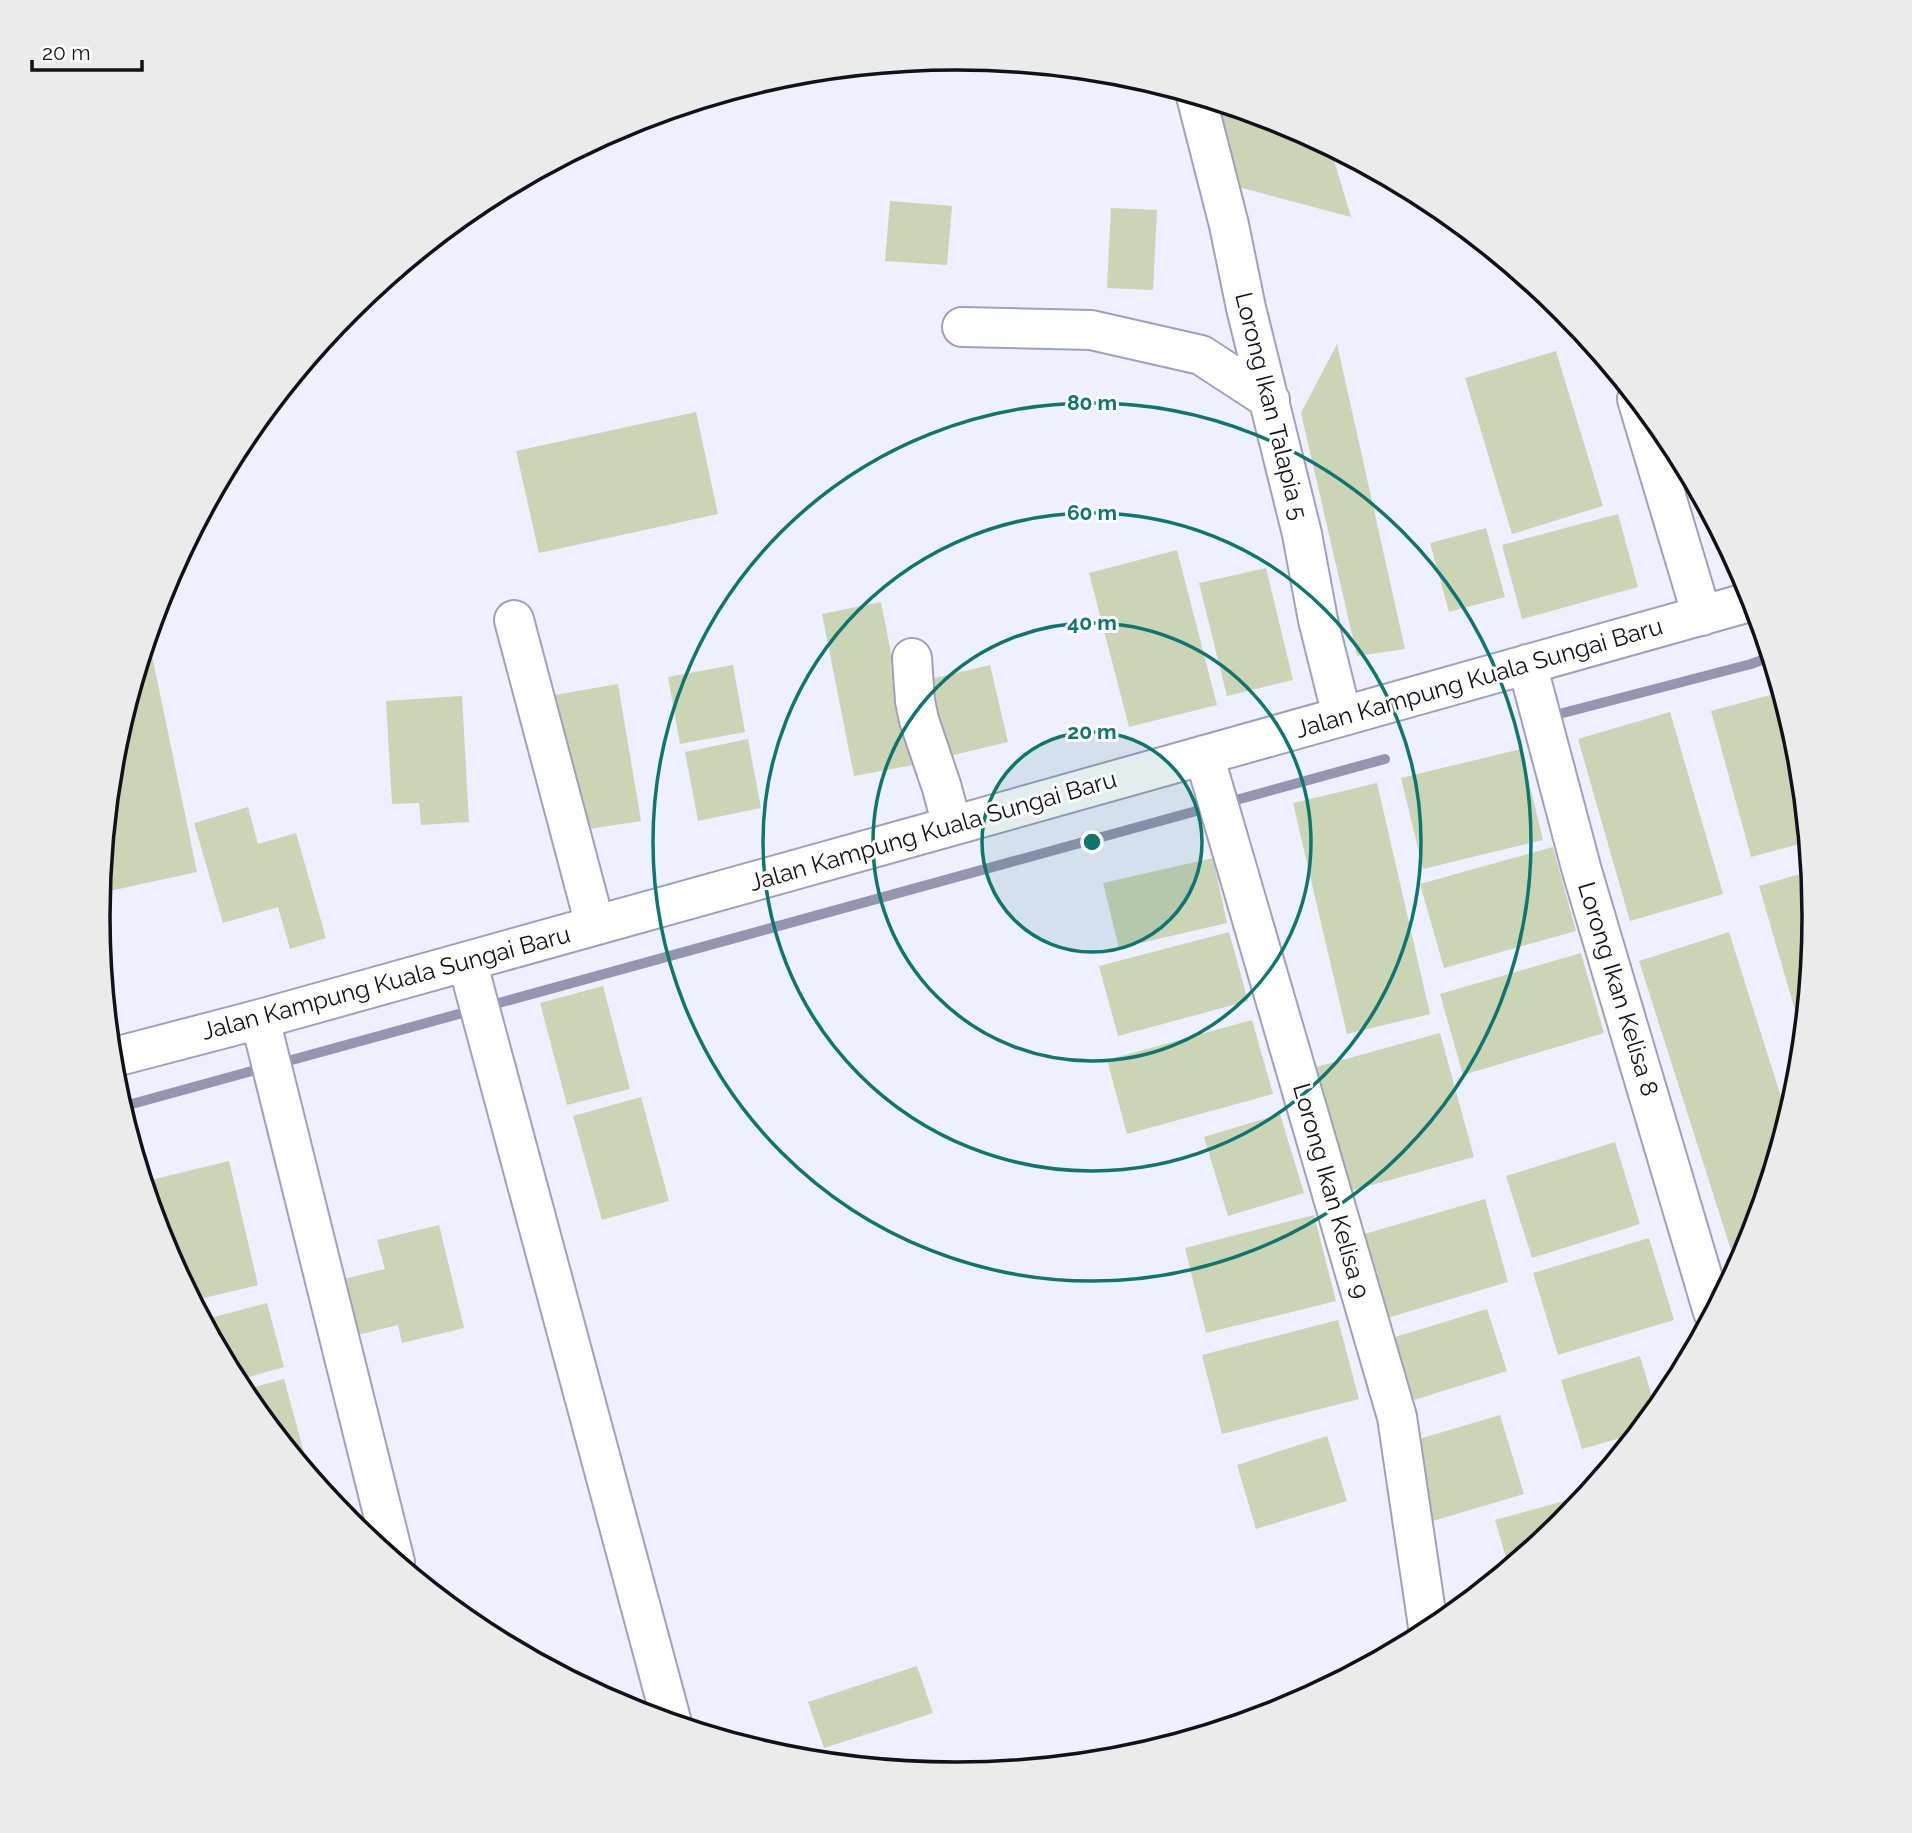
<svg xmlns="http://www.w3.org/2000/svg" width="1912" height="1833" viewBox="0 0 1912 1833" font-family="Raleway,sans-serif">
	<rect width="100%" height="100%" fill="#eeefff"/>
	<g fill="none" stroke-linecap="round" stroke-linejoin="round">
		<path stroke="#9595b1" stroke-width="10" d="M1563 713 1751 664 1770 657
			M121 1107 1385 759"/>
	</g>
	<path fill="#ccd4b6" d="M1206 99 1285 123 1330 147 1351 217 1231 185Z
		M890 201 952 206 947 265 885 261Z
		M1111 208 1157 210 1153 290 1107 288Z
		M1337 344 1405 649 1357 656 1301 413Z
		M1556 351 1603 506 1512 534 1465 378Z
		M696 412 718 514 539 553 516 451Z
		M1618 514 1638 587 1522 619 1502 545Z
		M1486 528 1505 597 1449 612 1430 543Z
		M1177 550 1217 705 1129 727 1089 573Z
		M1266 568 1293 680 1227 696 1199 583Z
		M881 602 913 765 854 776 822 614Z
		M148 636 197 872 100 893 114 749Z
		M733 665 745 732 680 744 668 677Z
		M990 665 1008 742 941 758 922 681Z
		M618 684 641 821 577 831 554 695Z
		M1781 692 1798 749 1807 842 1751 857 1711 711Z
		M462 696 469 822 421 825 419 803 392 804 386 701Z
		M1670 712 1723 894 1630 921 1578 739Z
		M748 739 761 808 698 821 685 752Z
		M1521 749 1543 840 1423 869 1401 778Z
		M1377 783 1430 1014 1347 1034 1293 803Z
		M248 807 258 844 296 833 326 938 290 949 278 907 223 923 194 823Z
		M1553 847 1576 931 1444 968 1420 884Z
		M1213 858 1227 923 1119 948 1103 883Z
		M1810 871 1815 917 1804 1030 1801 1031 1759 886Z
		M1229 932 1248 1001 1118 1036 1099 966Z
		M1729 932 1788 1119 1749 1245 1737 1269 1639 961Z
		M1581 953 1604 1033 1463 1075 1440 994Z
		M603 986 630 1089 567 1105 540 1003Z
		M1252 1020 1273 1094 1127 1134 1107 1060Z
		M1440 1033 1474 1157 1346 1192 1313 1068Z
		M641 1097 669 1201 602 1220 573 1116Z
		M1280 1114 1304 1193 1228 1216 1204 1137Z
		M1615 1142 1640 1224 1532 1258 1506 1176Z
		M229 1161 258 1285 192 1301 162 1245 143 1182Z
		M1485 1199 1508 1282 1384 1319 1361 1235Z
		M1314 1215 1336 1301 1206 1333 1185 1248Z
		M439 1225 464 1328 402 1343 398 1325 358 1335 344 1279 385 1269 377 1240Z
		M1649 1238 1674 1320 1558 1355 1533 1273Z
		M267 1303 284 1367 235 1381 202 1320Z
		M1487 1309 1507 1371 1414 1400 1395 1337Z
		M1338 1320 1359 1399 1222 1434 1202 1355Z
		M1640 1356 1656 1411 1638 1433 1582 1449 1561 1380Z
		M284 1379 305 1456 296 1459 240 1391Z
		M1500 1415 1524 1494 1433 1521 1409 1442Z
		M1327 1436 1347 1501 1256 1529 1237 1465Z
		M1582 1496 1583 1500 1563 1524 1509 1568 1495 1520Z
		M917 1666 933 1713 824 1748 808 1702Z"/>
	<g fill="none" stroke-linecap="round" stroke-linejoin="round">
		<defs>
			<path id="minor" d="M1196 96 1229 225 1246 308 1302 534 1318 620 1342 716
				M962 327 1091 330 1201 355 1270 400
				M1637 399 1702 616
				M514 620 595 925
				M912 658 915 701 919 720 942 788 952 826
				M1527 664 1582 871 1713 1312
				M1204 755 1397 1417 1429 1633
				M467 961 672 1723
				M260 1019 395 1562
				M111 1058 260 1019 952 826 1753 601"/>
		</defs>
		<use href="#minor" stroke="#9fa0b9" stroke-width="42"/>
		<use href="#minor" stroke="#fff" stroke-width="38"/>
	</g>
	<circle cx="1092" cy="842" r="110" fill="#0f766e" fill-opacity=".12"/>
	<g fill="none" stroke="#0f766e" stroke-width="3.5">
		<circle cx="1092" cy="842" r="110"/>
		<circle cx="1092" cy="842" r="219"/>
		<circle cx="1092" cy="842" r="329"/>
		<circle cx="1092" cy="842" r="439"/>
	</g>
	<g text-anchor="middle" stroke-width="6" stroke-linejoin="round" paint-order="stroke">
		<g font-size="24" fill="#11111a" stroke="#fefefe">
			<text transform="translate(1271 406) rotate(76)" y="8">Lorong Ikan Talapia 5</text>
			<text transform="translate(1479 678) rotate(-16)" y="8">Jalan Kampung Kuala Sungai Baru</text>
			<text transform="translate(933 831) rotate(-16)" y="8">Jalan Kampung Kuala Sungai Baru</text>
			<text transform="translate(386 983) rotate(-15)" y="8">Jalan Kampung Kuala Sungai Baru</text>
			<text transform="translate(1618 989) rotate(73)" y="8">Lorong Ikan Kelisa 8</text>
			<text transform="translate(1331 1191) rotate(74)" y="8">Lorong Ikan Kelisa 9</text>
		</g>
	</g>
	<path d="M0 0H1912V1833H0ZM110 916a846 846 0 1 1 1692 0a846 846 0 1 1-1692 0Z" fill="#ebebec" fill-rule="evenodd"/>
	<path fill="none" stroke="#11111a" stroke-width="3.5" d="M110 916a846 846 0 1 1 1692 0a846 846 0 1 1-1692 0Z"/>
	<circle cx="1092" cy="842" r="10" fill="#0f766e" stroke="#fefefe" stroke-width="3.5"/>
	<g font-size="21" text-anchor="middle" font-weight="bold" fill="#0f766e" stroke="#fefefe" stroke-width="6" stroke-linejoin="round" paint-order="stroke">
		<text x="1092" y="410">80 m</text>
		<text x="1092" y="520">60 m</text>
		<text x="1092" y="630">40 m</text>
		<text x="1092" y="739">20 m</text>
	</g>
	<path d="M32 60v10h110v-10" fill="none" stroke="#11111a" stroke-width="3.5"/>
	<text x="42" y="60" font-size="21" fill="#11111a" stroke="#fefefe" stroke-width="5" paint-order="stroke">20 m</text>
</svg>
